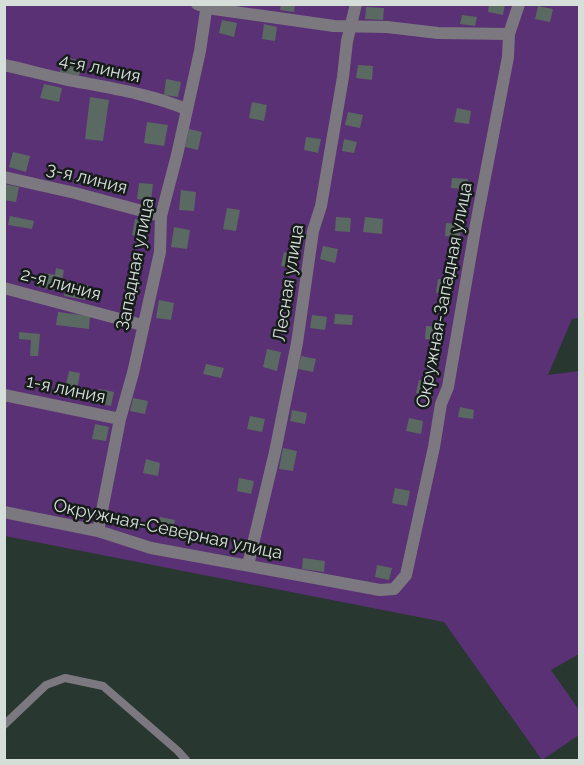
<svg xmlns="http://www.w3.org/2000/svg" width="584" height="765" viewBox="0 0 584 765" font-family="Raleway,sans-serif">
	<rect width="100%" height="100%" fill="#28372f"/>
	<path fill="#5a3175" d="M4 5H579V318L572 319 548 375 579 371V654L551 670 579 710V735L542 760 444 622 5 536Z"/>
	<path fill="#5a6961" d="M281 4H295L294 12 280 10Z
		M489 4H505L503 15 488 12Z
		M538 6 553 9 550 22 535 19Z
		M366 7 384 8 383 20 365 19Z
		M462 15 477 17 475 26 460 24Z
		M222 20 237 23 234 37 219 33Z
		M264 24 277 27 275 41 262 39Z
		M63 57 82 61 79 76 60 72Z
		M358 65 373 66 372 80 356 78Z
		M166 79 181 82 178 97 164 95Z
		M44 84 62 88 59 102 40 98Z
		M90 97 109 100 103 141 85 139Z
		M252 102 267 105 264 121 249 118Z
		M457 108 471 111 469 124 454 122Z
		M348 112 363 115 360 128 345 125Z
		M147 122 168 125 164 146 144 143Z
		M189 129 202 132 198 150 185 147Z
		M306 137 321 139 318 153 304 150Z
		M344 139 357 142 354 153 342 151Z
		M13 152 30 156 26 172 9 167Z
		M452 178 468 179 467 189 451 188Z
		M139 183 153 184 151 201 137 199Z
		M4 184 19 187 16 202 4 200Z
		M181 190 196 192 194 211 179 210Z
		M227 208 240 210 236 231 223 229Z
		M10 216 34 221 32 229 8 225Z
		M336 217 351 218 350 232 335 231Z
		M365 217 383 219 382 234 363 232Z
		M135 219 145 221 142 237 132 235Z
		M446 223 461 224 460 238 445 236Z
		M174 227 190 230 187 249 171 247Z
		M323 246 338 249 335 263 320 259Z
		M284 252 299 256 296 269 281 266Z
		M56 268 64 270 60 291 38 287 39 279 43 280 44 273 55 275Z
		M438 279 453 280 451 294 436 293Z
		M68 281 88 285 85 300 64 296Z
		M159 300 174 303 171 320 156 318Z
		M58 312 90 316 89 329 56 325Z
		M335 314 353 315 352 325 334 324Z
		M312 315 327 317 325 330 310 328Z
		M426 326 441 327 440 341 425 339Z
		M19 332 40 334 38 356H30L31 340 19 339Z
		M267 349 281 352 277 371 263 367Z
		M301 356 316 359 313 372 298 369Z
		M206 364 224 368 221 378 203 374Z
		M69 371 80 373 77 391 65 389Z
		M419 380 434 383 431 396 416 393Z
		M99 389 114 392 111 406 97 403Z
		M133 398 148 401 145 414 130 411Z
		M460 407 474 410 473 419 458 417Z
		M292 410 307 413 305 424 290 421Z
		M250 416 265 419 262 432 247 429Z
		M409 418 423 421 421 434 406 431Z
		M95 424 109 427 106 441 92 439Z
		M283 448 297 451 293 471 279 469Z
		M146 459 160 463 158 476 143 473Z
		M239 478 254 481 251 494 237 491Z
		M395 488 410 491 407 506 392 503Z
		M160 517 175 520 172 533 157 530Z
		M303 558 325 561 324 572 302 569Z
		M377 565 392 568 389 580 375 577Z"/>
	<g fill="none" stroke-linecap="round" stroke-linejoin="round">
		<path stroke="#7c787f" stroke-width="8" d="M4 725 46 685 65 678 103 686 178 751 186 760"/>
		<path stroke="#7c787f" stroke-width="12" d="M197 4 207 8 334 26 387 27 438 33 509 34
			M4 65C24 69 44 75 64 79 104 87 148 93 186 109
			M4 177 75 193 161 216
			M4 288 142 325
			M4 395 120 419
			M4 512 98 531 151 548 380 590 394 589 406 575 434 447 441 404 448 387 476 224 508 57 509 34 519 4
			M98 531 120 419 133 373 160 252 161 216 177 155 200 51 207 4
			M248 565 275 452 297 343 313 231 321 206 343 77 347 41 356 4"/>
	</g>
	<g text-anchor="middle" stroke-width="5" stroke-linejoin="round" paint-order="stroke">
		<g font-size="18" fill="#d5ded9" stroke="#161c19">
			<text transform="translate(100 68) rotate(12)" y="6">4-я линия</text>
			<text transform="translate(87 178) rotate(14)" y="6">3-я линия</text>
			<text transform="translate(135 264) rotate(-79)" y="6">Западная улица</text>
			<text transform="translate(288 283) rotate(-81)" y="6">Лесная улица</text>
			<text transform="translate(61 284) rotate(15)" y="6">2-я линия</text>
			<text transform="translate(444 295) rotate(-79)" y="6">Окружная-Западная улица</text>
			<text transform="translate(66 389) rotate(12)" y="6">1-я линия</text>
			<text transform="translate(168 529) rotate(12)" y="6">Окружная-Северная улица</text>
		</g>
	</g>
	<rect width="584" height="765" fill="none" stroke="#d5ded9" stroke-width="12"/>
</svg>
